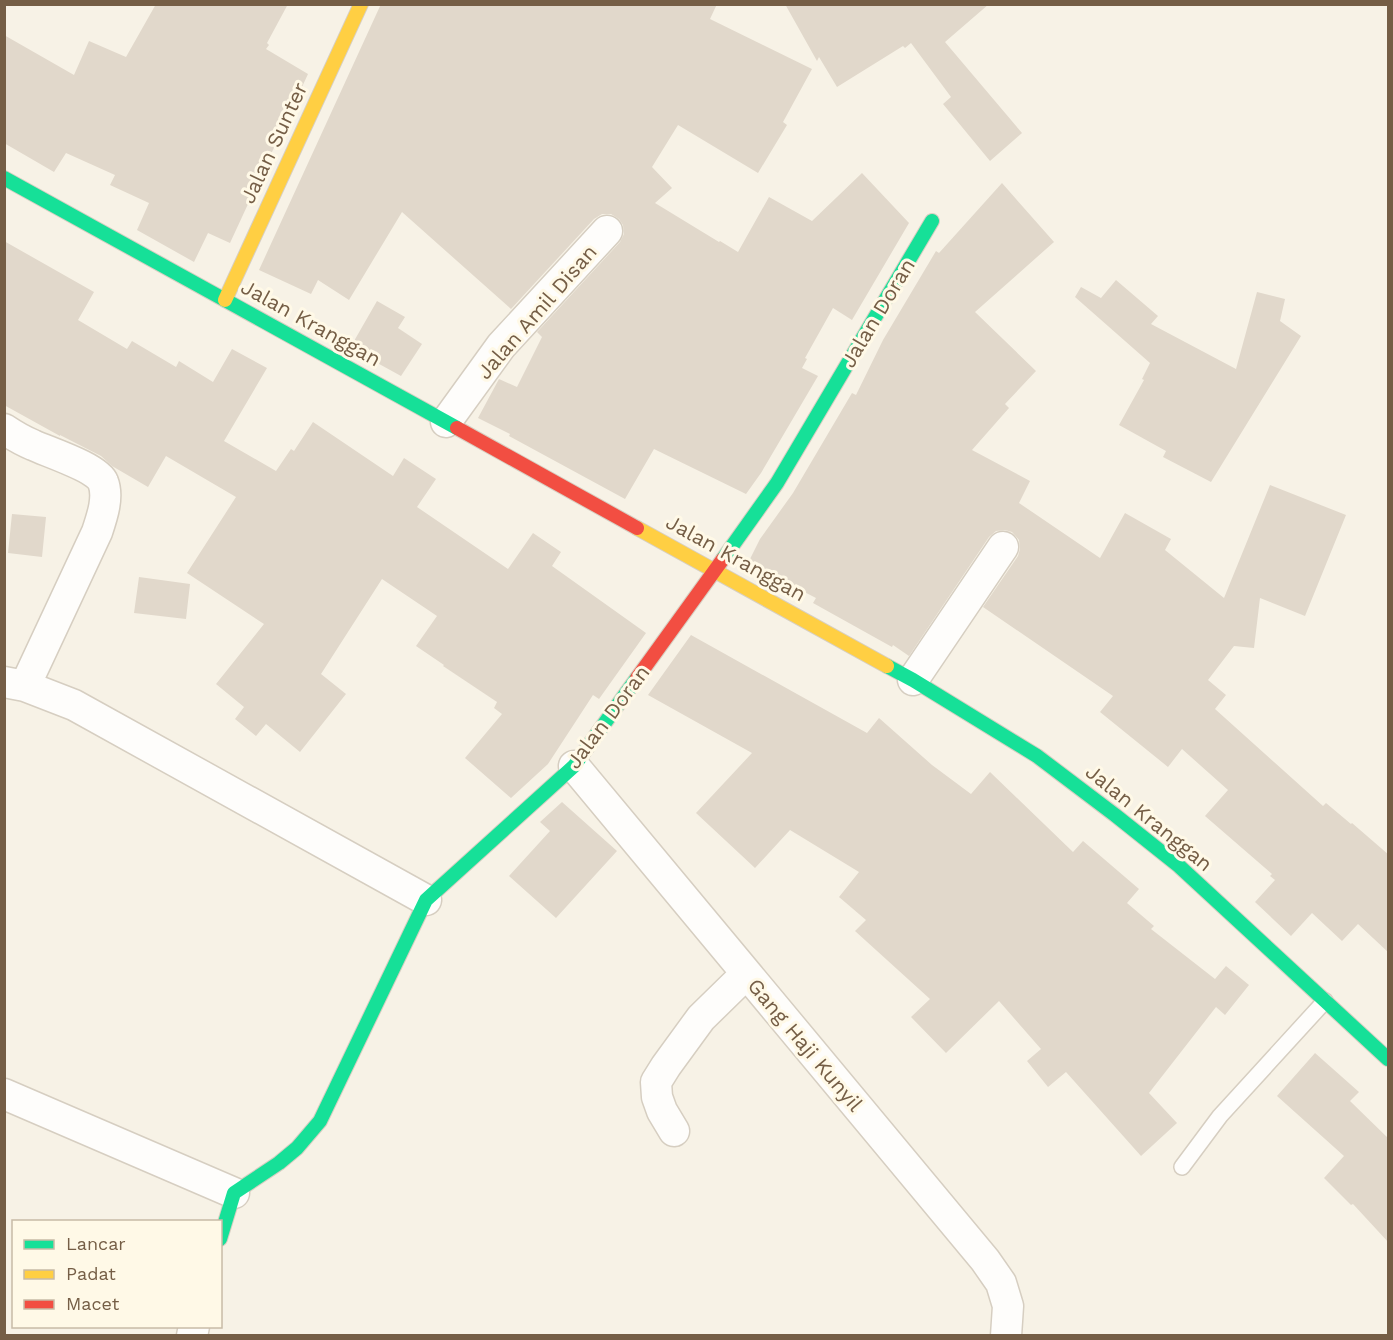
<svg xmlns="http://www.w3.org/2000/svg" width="1393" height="1340" viewBox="0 0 1393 1340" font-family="'Work Sans',sans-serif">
	<rect width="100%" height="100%" fill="#f7f2e6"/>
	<path fill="#e1d8cb" d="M156 4H288L267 43 269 45 266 49 308 74 230 243 208 233 194 262 137 230 149 203 110 185 115 175 66 153 54 172 4 143V35L74 75 89 41 126 57Z
		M381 4H717L710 19 812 69 783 122 787 125 758 173 678 125 652 167 672 188 655 203 719 242 720 241 738 252 769 197 812 221 862 173 909 223 852 320 833 308 805 358 807 359 802 368 818 376 761 473 746 494 654 449 625 499 509 436 510 434 478 418 499 379 517 387 542 337 537 332 620 242 624 234 623 225 619 219 611 214H602L594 219 511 309 402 212 349 300 318 280 311 294 259 270Z
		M785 4H989L945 42 1022 133 990 161 943 104 951 97 911 43 905 48 903 46 837 87 819 57 817 61Z
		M1002 183 1054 242 975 312 1036 371 1005 404 1009 408 972 450 1030 481 1019 503 1100 558 1125 513 1171 539 1165 550 1224 598 1270 485 1346 515 1305 616 1260 598 1254 648 1234 646 1208 680 1226 695 1215 709 1323 806 1326 803 1351 824 1352 823 1389 855V953L1358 924 1342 941 1312 913 1291 936 1255 902 1275 880 1270 876 1272 874 1205 816 1228 790 1182 749 1168 767 1100 712 1113 696 983 607 1018 556 1020 549 1019 540 1012 532 1005 530 996 531 989 537 909 656 893 645 892 647 813 603 816 598 748 563 760 539 793 493 852 393 856 395 883 340 936 251 939 253Z
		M4 241 94 292 78 320 127 349 132 341 176 367 179 361 213 382 232 349 267 368 224 441 276 471 291 449 294 451 313 422 393 476 404 458 436 479 417 507 508 569 533 533 561 552 552 566 646 633 599 699 593 695 548 764 511 798 465 758 502 714 494 708 497 702 443 666 444 665 416 646 437 616 382 579 321 674 346 694 300 752 266 724 256 736 235 719 244 707 216 684 264 624 187 573 236 497 166 456 148 487 112 466 101 456 60 435V436L4 405Z
		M1116 280 1158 316 1151 324 1236 369 1257 292 1285 299 1280 321 1301 336 1211 482 1163 457 1166 451 1119 425 1144 380 1142 379 1150 363 1075 297 1081 287 1101 298Z
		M377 301 405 317 398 328 422 344 401 376 350 348Z
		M12 514 46 517 42 557 8 553Z
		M139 577 190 584 186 619 134 613Z
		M691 635 867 733 879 718 932 765 971 794 990 772 1073 852 1083 841 1139 889 1127 903 1154 926 1151 929 1215 979 1226 966 1249 985 1225 1015 1216 1007 1149 1093 1177 1123 1141 1156 1066 1072 1048 1087 1027 1061 1041 1049 999 1001 946 1053 911 1017 930 999 855 931 866 920 839 897 859 872 790 830 755 868 696 813 752 753 648 695Z
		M562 802 617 851 556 918 509 876 550 831 540 822Z
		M1315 1053 1359 1092 1350 1101 1389 1139V1243L1353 1204 1351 1205 1324 1178 1344 1156 1277 1096Z"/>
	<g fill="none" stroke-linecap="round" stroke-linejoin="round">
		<defs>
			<path id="lane" d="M1182 1167 1220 1116 1325 1001"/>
			<path id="street" d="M446 422 501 346 607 231
				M4 429C13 435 23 441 33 445 48 452 98 468 103 482 109 497 102 517 97 532L25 686
				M913 680 1003 547
				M4 682 25 686 74 705 426 900
				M574 766 985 1260 1001 1283 1008 1306 1006 1336
				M4 1094 234 1193
				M674 1131 662 1111 657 1097 656 1082 666 1066 701 1018 746 974
				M192 1336 194 1326"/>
			<path id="fast" d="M4 178 457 428
				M723 559 777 483 932 221
				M887 666 913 680 1037 756 1115 815 1179 866 1388 1059
				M220 1239 234 1193 279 1163 297 1148 320 1121 426 900 574 766 637 678"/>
			<path id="slow" d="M225 300 361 4
				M637 528 887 666"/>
			<path id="jam" d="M457 428 637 528
				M637 678 723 559"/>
		</defs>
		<use href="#lane" stroke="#d6cec1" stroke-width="18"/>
		<use href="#street" stroke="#d6cec1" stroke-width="33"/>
		<use href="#fast" stroke="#d7cfc2" stroke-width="16"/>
		<use href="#slow" stroke="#d7cfc2" stroke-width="16"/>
		<use href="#jam" stroke="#d7cfc2" stroke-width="16"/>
		<use href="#lane" stroke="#fefdfb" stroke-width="15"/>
		<use href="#street" stroke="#fefdfb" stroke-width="30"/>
		<use href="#fast" stroke="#16e098" stroke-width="14"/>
		<use href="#slow" stroke="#ffcf43" stroke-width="14"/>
		<use href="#jam" stroke="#f24e42" stroke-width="14"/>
	</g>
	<g text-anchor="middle" stroke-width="6" stroke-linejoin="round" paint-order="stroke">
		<g font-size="21" fill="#755e46" stroke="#fff9e7">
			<text transform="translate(274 143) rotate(-65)" y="7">Jalan Sunter</text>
			<text transform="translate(537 312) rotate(-49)" y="7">Jalan Amil Disan</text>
			<text transform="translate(878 313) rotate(-59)" y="7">Jalan Doran</text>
			<text transform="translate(311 323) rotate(29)" y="7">Jalan Kranggan</text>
			<text transform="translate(736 558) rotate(29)" y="7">Jalan Kranggan</text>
			<text transform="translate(608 717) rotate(-53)" y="7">Jalan Doran</text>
			<text transform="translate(1149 818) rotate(39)" y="7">Jalan Kranggan</text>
			<text transform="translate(805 1045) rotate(50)" y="7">Gang Haji Kunyil</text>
		</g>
	</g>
	<rect width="1393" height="1340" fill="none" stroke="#755e46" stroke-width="12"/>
	<rect x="12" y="1220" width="210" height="108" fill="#fff9e7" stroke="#c8bba7" stroke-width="1.5"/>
	<rect x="24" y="1240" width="30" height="9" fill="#16e098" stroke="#c8bba7" stroke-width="1.5"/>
	<text x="66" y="1250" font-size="18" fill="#755e46">Lancar</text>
	<rect x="24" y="1270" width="30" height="9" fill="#ffcf43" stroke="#c8bba7" stroke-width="1.5"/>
	<text x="66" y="1280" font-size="18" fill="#755e46">Padat</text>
	<rect x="24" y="1300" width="30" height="9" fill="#f24e42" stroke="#c8bba7" stroke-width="1.5"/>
	<text x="66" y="1310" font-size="18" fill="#755e46">Macet</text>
</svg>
